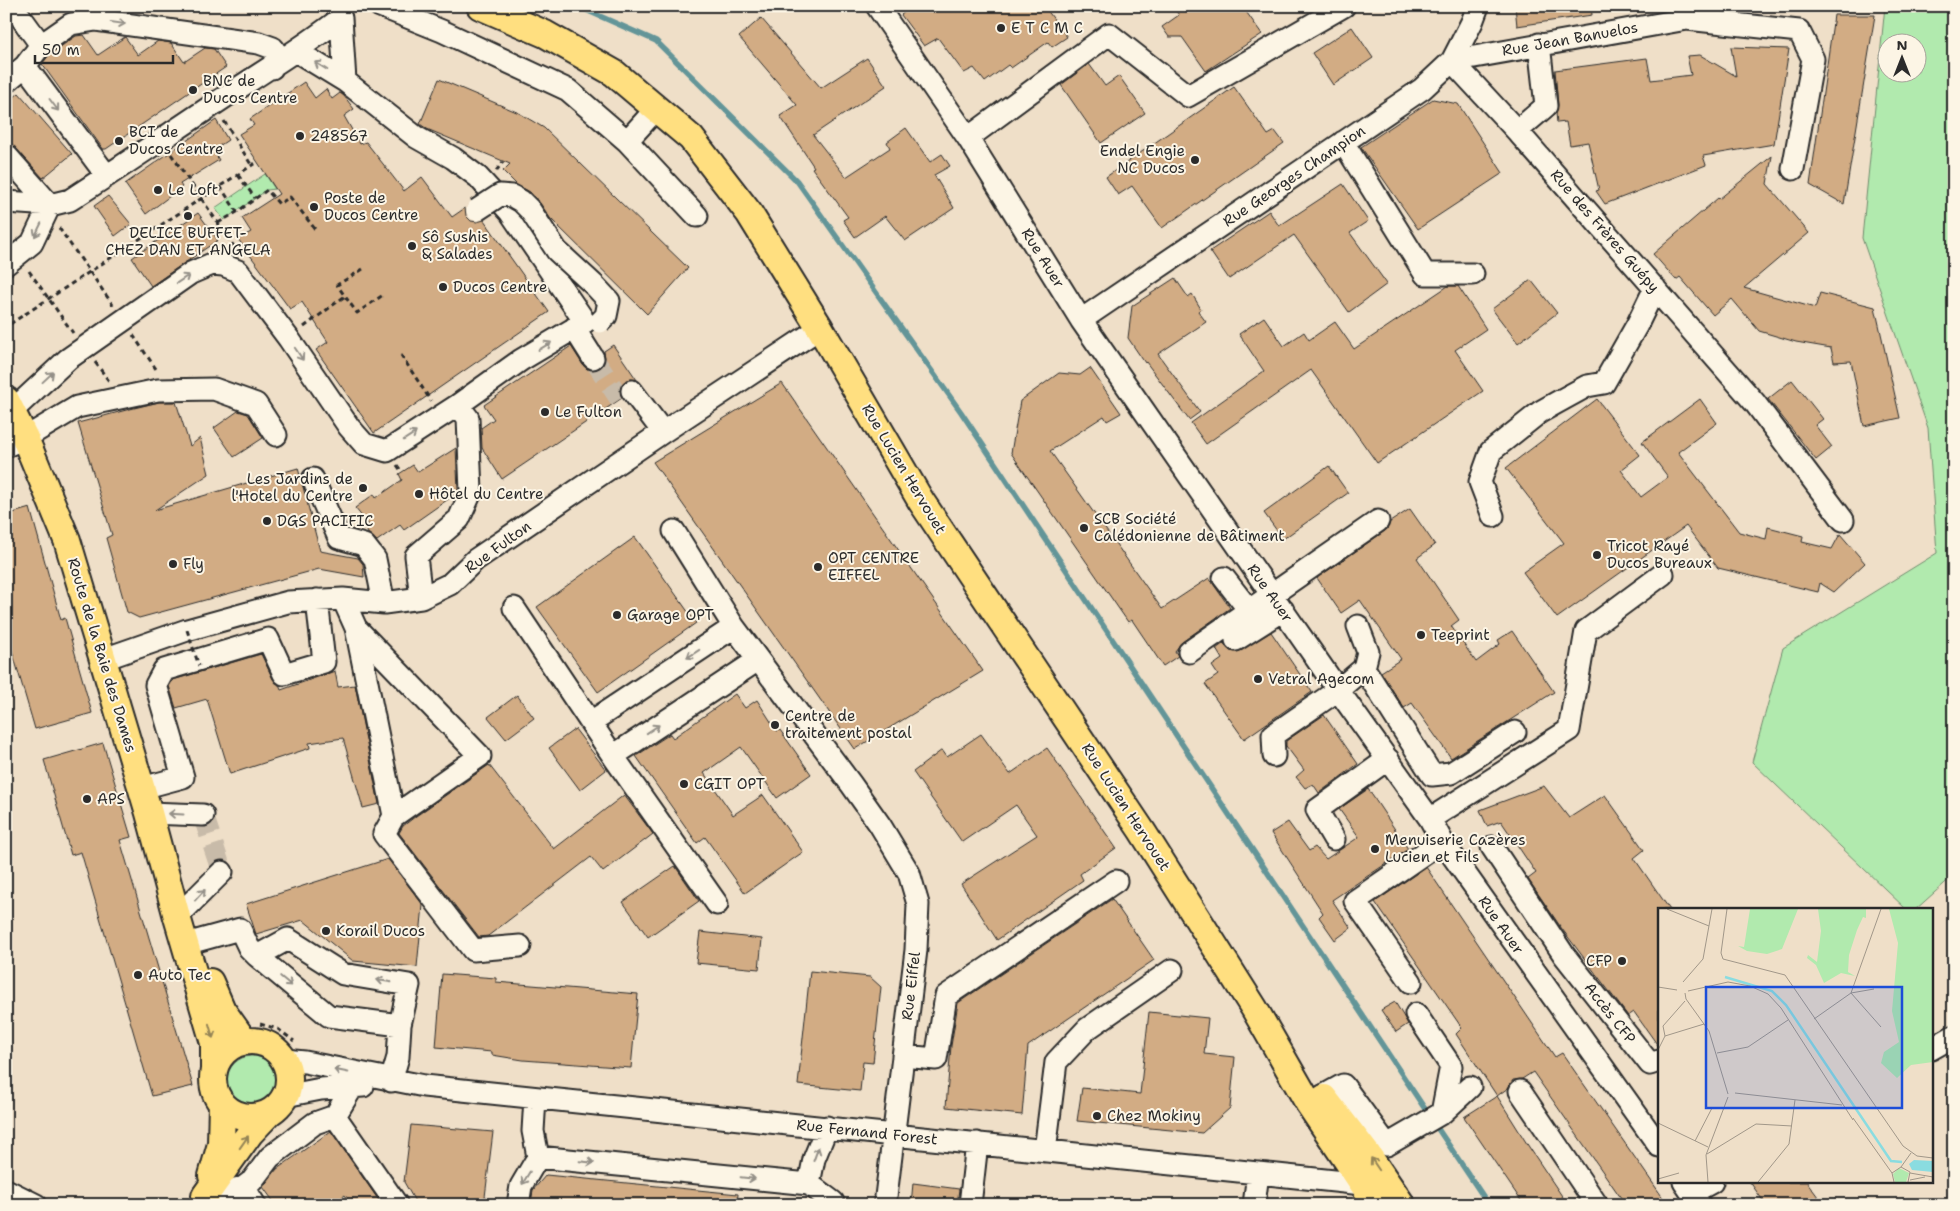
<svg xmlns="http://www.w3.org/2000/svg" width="1960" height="1211" viewBox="0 0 1960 1211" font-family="'Shantell Sans',sans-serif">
	<rect width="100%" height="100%" fill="#efdfc8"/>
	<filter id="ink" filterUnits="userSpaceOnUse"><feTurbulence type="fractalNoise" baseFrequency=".02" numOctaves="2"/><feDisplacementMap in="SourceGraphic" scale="10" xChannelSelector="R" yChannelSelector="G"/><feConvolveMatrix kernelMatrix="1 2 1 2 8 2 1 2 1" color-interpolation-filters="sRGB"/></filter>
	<g filter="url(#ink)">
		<path fill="#b1eaae" stroke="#6e8a6c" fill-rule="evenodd" d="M1885 6H1954V875L1915 910H1907L1752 762 1783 648 1937 553 1928 428 1862 238ZM1918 42V72H1888V42Z
			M265 174 275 189 267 190 224 220 215 208Z
			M227 1081a25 25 0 1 1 50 0a25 25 0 1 1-50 0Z"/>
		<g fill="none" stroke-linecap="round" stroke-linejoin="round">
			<path stroke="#649598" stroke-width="5.5" d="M577 6 656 41 797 181 961 412 1429 1115
				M1434 1123 1489 1205"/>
		</g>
		<path fill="#d2ac84" stroke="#2b2b2b" d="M912 6H1044L1067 37 1052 47 1048 42 1011 68 1008 65 985 82 974 68 964 73 938 38 924 46 901 15Z
			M1172 6H1242L1262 34 1206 71 1182 37H1169L1162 27 1179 15Z
			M1515 6H1591L1592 15 1517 26Z
			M1834 15H1875L1844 204 1810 185Z
			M761 18 821 88 867 58 886 86 813 135 846 177 890 148 887 142 906 128 930 162 942 154 950 166 934 175 954 208 905 241 885 216 855 237 843 220 848 217 812 168 814 167 780 116 797 105 739 37Z
			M1352 27 1373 58 1333 85 1312 53Z
			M84 35 98 55 125 37 138 55 158 41 171 43 184 62 205 48 214 49 226 67 106 149H103L42 64 50 54 76 36Z
			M1731 47 1789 49 1774 144 1703 156 1706 165 1605 204 1596 191 1599 190 1588 142 1570 145 1566 122 1557 123 1556 113 1558 105 1555 70 1647 58 1651 80 1691 75 1687 56 1700 55 1736 76Z
			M1089 64 1105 86 1119 76 1145 113 1101 143 1061 85Z
			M439 79 519 113 544 128 688 268 647 314 550 218 540 203 530 192 517 185 503 171 510 164 427 129 420 124Z
			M304 82 315 98 326 89 332 99 340 93 344 96 354 109 344 116 360 144 366 142 404 191 422 177 452 217 465 208 466 216 471 221 477 222 484 220 549 312 374 433 316 350 328 342 302 302 290 309 238 239 251 232 242 218 279 194 239 134 254 125 250 119Z
			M1234 87 1268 135 1275 131 1284 143 1162 228 1132 186 1118 195 1106 177Z
			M19 93 72 154 43 178 15 147 6 140V104Z
			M1433 99 1458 104 1503 173 1418 229 1361 147Z
			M216 120 228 140 213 150 219 160 180 184 182 187 146 214 125 184Z
			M1772 156 1767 184 1809 233 1744 288 1815 308 1820 293 1875 307 1900 418 1864 426 1851 361 1834 362 1831 348 1796 342 1759 331 1732 299 1713 315 1680 277 1676 280 1653 254 1718 198 1719 199Z
			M1343 184 1368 221 1350 233 1387 284 1349 312 1294 235 1229 279 1210 251 1269 211 1279 226Z
			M108 196 131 224 115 236 94 206Z
			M198 213 218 240 151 286 132 258Z
			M1175 278 1188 297 1192 294 1201 309 1198 311 1206 322 1158 354 1200 412 1189 420 1146 362 1145 363 1128 338 1132 306Z
			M1531 280 1557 313 1518 343 1492 309Z
			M1448 286H1458L1486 329 1455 350 1483 391 1377 463 1311 370 1206 444 1191 423 1264 371 1239 334 1264 317 1284 346 1304 332 1309 340 1335 322 1354 349Z
			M613 345 637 380 631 379 625 381 620 387 622 398 502 479 482 448 481 428 494 419 484 405 571 346 583 365 587 369 593 370 599 369 604 364 605 358 604 351Z
			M1090 368 1121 413 1107 421 1104 416 1050 451 1162 609 1209 578 1230 608 1182 642 1175 651 1178 656 1163 666 1132 620 1128 622 1011 453 1020 401 1059 373 1080 375Z
			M1792 380 1823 419 1815 425 1832 447 1816 460 1768 399Z
			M782 383 983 671 855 749 653 462Z
			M1597 399 1640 455 1621 470 1641 497 1668 477 1642 442 1700 399 1717 423 1678 452 1739 532 1766 539 1768 527 1803 536 1802 542 1832 549 1840 534 1865 563 1834 592 1820 583 1818 592 1718 568 1686 526 1557 618 1523 572 1564 543 1506 468Z
			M159 402H176L190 446 200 438 209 474 155 510 298 468 320 551 358 558 363 564 364 577 319 569 139 618 127 612 106 538 112 535 78 423 130 409Z
			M238 411 248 414 263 438 234 457 214 428Z
			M456 448 458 490 457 493 404 530 400 525 377 541 368 533 365 528 369 525 355 508 374 494 376 498 402 480 399 474 413 465 418 472Z
			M1329 466 1348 493 1283 539 1264 513Z
			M30 508 61 620 65 618 92 713 35 729 6 630V515Z
			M1410 509 1435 545 1417 558 1459 620 1451 626 1476 662 1500 644 1498 640 1512 631 1554 692 1451 758 1412 703 1404 708 1381 672 1401 659 1360 600 1341 613 1317 578 1385 531 1390 522Z
			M635 537 696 623 598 692 537 607Z
			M1271 632 1312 692 1244 739 1205 684 1218 675 1212 666 1222 659 1216 649 1224 643 1230 651 1237 652Z
			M261 654 273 679 279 685 281 690 335 671 338 687 355 685 379 804 363 808 343 738 309 743 310 748 230 774 207 699 176 708 169 686 173 680Z
			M735 694 745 708 757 700 777 731 780 730 811 774 777 798 741 747 704 773 733 815 763 795 803 852 745 893 705 837 697 843 636 756 670 734 673 738Z
			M517 695 534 718 506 739 488 717Z
			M1324 715 1358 764 1319 793 1313 784 1305 788 1296 777 1304 770 1286 746V741Z
			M575 729 606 770 580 790 549 748Z
			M981 734 1010 774 1047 748 1116 848 1080 874 1083 880 997 940 961 884 1037 835 1016 805 962 842 913 772 942 750 947 757Z
			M103 743 131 837 120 840 193 1086 152 1096 81 852 71 855 44 760Z
			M489 765 554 849 624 795 653 834 603 872 591 857 488 936 479 937 399 833 403 826 416 816Z
			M1544 786 1569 818 1605 795 1644 850 1634 858 1670 910H1659V1047L1634 1012 1628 1016 1562 929 1528 879 1536 873 1501 821 1487 826 1480 810Z
			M1368 789 1408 849 1332 900 1351 928 1335 940 1319 917 1323 913 1271 833 1288 822 1309 851 1315 847 1326 859 1359 837 1339 809Z
			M388 859 423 905 417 967 353 961 303 920 256 934 246 904Z
			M675 866 699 901 648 937 623 902Z
			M1426 867 1555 1057 1562 1053 1668 1205H1626L1533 1072 1522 1079 1513 1080 1508 1088 1497 1096 1456 1034 1462 1028 1375 902Z
			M1112 899 1154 960 1028 1046 1022 1115 946 1107 951 1046 958 1003Z
			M700 932 762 939 759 969 696 963Z
			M810 971 870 977 881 987 873 1063 863 1062 860 1091 798 1085Z
			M442 974 496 978V982L638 994 631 1068 523 1060 492 1055V1052L436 1047Z
			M1395 1002 1408 1024 1396 1032 1381 1010Z
			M1149 1012 1208 1018 1204 1054 1235 1057 1230 1108 1202 1133 1077 1121 1082 1088 1140 1094Z
			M1497 1096 1529 1147 1568 1205H1524L1464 1117Z
			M411 1125 493 1132 484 1205H417L404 1182Z
			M331 1131 382 1205H352L345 1195 332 1205H276L263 1187 277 1169Z
			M546 1175 738 1194 737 1205H531L533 1190Z
			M1750 1182H1807L1824 1205H1766Z
			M913 1183 959 1189 957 1205H911Z"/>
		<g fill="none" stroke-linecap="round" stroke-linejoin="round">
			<path stroke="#c8bba9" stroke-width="21" stroke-dasharray="21 11" stroke-linecap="butt" d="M593 358 620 399
				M203 815 222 872"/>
			<defs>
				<path id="minor" d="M380 6 442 31 568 90 627 141 656 109
					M877 6 968 138 1081 320 1338 690 1430 819 1442 841 1659 1146
					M6 9 20 16 41 45
					M296 51 345 81
					M1452 61 1517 131 1755 403 1843 520
					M1452 61 1687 19 1799 31 1813 59 1793 169
					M25 66 107 176
					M6 82 25 66 41 45 71 24 96 20 259 43 273 48 277 54 272 68
					M1517 131 1546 106 1539 44
					M968 138 1109 34 1188 96 1344 6
					M627 141 697 216
					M1343 142 1425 274H1473
					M6 155 50 205
					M6 202 50 205
					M6 264 32 243 50 205 70 200C126 164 181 126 237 89 272 66 308 44 341 18L345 81 416 137 453 158 478 177 510 212 585 322 521 360 458 405 387 451 364 444 349 427 289 339 238 271 223 265 212 264 191 273 68 359 12 411
					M1081 320 1422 89 1452 61 1472 22 1478 6
					M574 328 593 358
					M632 391 663 432
					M6 446 25 438 77 407 158 390 214 389 256 404 276 435
					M313 479 339 538 364 545 375 559 384 603
					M1493 516 1480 482 1491 451 1515 432 1540 412 1556 403 1587 386 1604 383 1637 325 1655 288
					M674 531 734 627 851 784 880 825 909 873 918 904 916 950 885 1205
					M1224 578 1249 610
					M421 598 416 556 459 519 471 492 468 418 458 405
					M343 599 356 628 394 816 384 834 473 950 520 946
					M514 608 613 756 717 904
					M356 628 480 756 394 816
					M1236 640 1283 610
					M1189 652 1378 521
					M104 659 187 630 288 602 343 599 384 603 421 598 450 584 475 560 663 432 820 328
					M1364 668 1432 775 1451 773 1515 732
					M591 722 734 627
					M613 756 758 660
					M1274 756 1273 735 1338 690 1364 668 1368 652 1358 626
					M142 788 183 777 156 685 164 670 268 639 284 674 324 662 317 600
					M149 813 203 815
					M1430 819 1569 730 1586 631 1663 574
					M1334 839 1317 810 1388 759
					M1492 847 1564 955 1650 1064 1659 1061
					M177 917 222 872
					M193 942 240 929 249 948 257 956
					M1411 982 1355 901 1442 841
					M1416 1014 1451 1066 1442 1113
					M1931 1049 1954 1036
					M903 1056 936 1059 946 996 1116 881
					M284 1060 305 1062 424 1086 1344 1182 1362 1184 1373 1189
					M391 1081 398 1057 400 1025 409 985 343 974 288 939 257 956 329 1016 400 1025
					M1520 1091 1597 1205
					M285 1096 321 1089 363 1086
					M1323 1096 1343 1085 1387 1145 1442 1113 1470 1087
					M335 1116 397 1205
					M827 1127 814 1159 809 1184 833 1202V1205
					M1045 1151 1056 1062 1087 1029 1172 970
					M538 1157 809 1184
					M1684 1182 1700 1205
					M244 1187 255 1205
					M6 1190 36 1205
					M1692 1193 1712 1182
					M205 1196 244 1187 252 1181 270 1157 315 1123 335 1116 353 1086
					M518 1205 521 1186 538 1157 533 1131 535 1098
					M970 1205 977 1143
					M1254 1205 1258 1173"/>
				<path id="major" d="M480 6 545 34 614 73 691 138 749 213 820 328 921 501 1142 831 1254 1008 1309 1104 1377 1205
					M6 400 25 438 67 540 149 813 177 917 214 1043V1071
					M210 982 222 1010 244 1041
					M213 1079a38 38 0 1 1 76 0a38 38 0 1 1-76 0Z
					M1324 1098 1368 1155 1402 1205
					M212 1176 221 1144 222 1103
					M205 1196 250 1133 269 1113"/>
			</defs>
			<use href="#minor" stroke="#2b2b2b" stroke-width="25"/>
			<use href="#major" stroke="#2b2b2b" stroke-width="30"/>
			<path stroke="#2b2b2b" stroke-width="3" stroke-dasharray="5 4" stroke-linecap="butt" d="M224 121 252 166
				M171 154 235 248
				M496 171 503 162
				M238 175 255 198
				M220 186 237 212
				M218 223 237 212 267 190 279 204 290 197 315 229
				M59 228 113 305
				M363 269 337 285 357 313 383 295
				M29 271 73 333
				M10 324 257 162
				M304 327 345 296
				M133 335 156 369
				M401 355 431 401
				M95 362 109 381
				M397 465 402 472
				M260 1024 278 1029 294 1041"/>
			<use href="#minor" stroke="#fcf5e5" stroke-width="21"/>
			<use href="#major" stroke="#ffdf80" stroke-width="26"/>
			<defs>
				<path id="minor-bridge" d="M477 210 500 195 512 196 521 201 530 210 557 251 594 285 609 301 606 316 600 322"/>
			</defs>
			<use href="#minor-bridge" stroke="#2b2b2b" stroke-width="25" stroke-linecap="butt"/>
			<path stroke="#2b2b2b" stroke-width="3" stroke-dasharray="5 4" stroke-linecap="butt" d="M187 630 199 666"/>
			<use href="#minor-bridge" stroke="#fcf5e5" stroke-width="21"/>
		</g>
		<defs><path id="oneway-shaft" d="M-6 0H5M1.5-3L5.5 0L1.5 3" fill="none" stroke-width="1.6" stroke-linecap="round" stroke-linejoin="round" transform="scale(1.25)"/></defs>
		<g stroke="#949088">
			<use href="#oneway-shaft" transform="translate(118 23) rotate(8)"/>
			<use href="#oneway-shaft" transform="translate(321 66) rotate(-148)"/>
			<use href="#oneway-shaft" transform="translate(54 105) rotate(53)"/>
			<use href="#oneway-shaft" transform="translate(38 230) rotate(116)"/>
			<use href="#oneway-shaft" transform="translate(183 279) rotate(-34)"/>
			<use href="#oneway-shaft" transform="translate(545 346) rotate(-31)"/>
			<use href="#oneway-shaft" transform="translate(299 354) rotate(56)"/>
			<use href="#oneway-shaft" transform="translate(48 377) rotate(-43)"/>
			<use href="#oneway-shaft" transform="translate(410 436) rotate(-33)"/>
			<use href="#oneway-shaft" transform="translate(693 654) rotate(147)"/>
			<use href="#oneway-shaft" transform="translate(653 729) rotate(-34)"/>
			<use href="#oneway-shaft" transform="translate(176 814) rotate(-177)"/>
			<use href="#oneway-shaft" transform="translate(200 895) rotate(-47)"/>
			<use href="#oneway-shaft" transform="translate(286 981) rotate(40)"/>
			<use href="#oneway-shaft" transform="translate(384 981) rotate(-170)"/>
			<use href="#oneway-shaft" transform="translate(341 1071) rotate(-168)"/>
			<use href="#oneway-shaft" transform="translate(816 1154) rotate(-70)"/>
			<use href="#oneway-shaft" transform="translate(587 1162) rotate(6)"/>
			<use href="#oneway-shaft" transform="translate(526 1178) rotate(121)"/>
			<use href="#oneway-shaft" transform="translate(748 1178) rotate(6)"/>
		</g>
		<g stroke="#958556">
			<use href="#oneway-shaft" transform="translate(211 1031) rotate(74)"/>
			<use href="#oneway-shaft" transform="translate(244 1142) rotate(-55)"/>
			<use href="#oneway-shaft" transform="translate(1375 1164) rotate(-124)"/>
		</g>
	</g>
	<g fill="#2b2b2b" stroke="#fcf5e5" stroke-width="2">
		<circle cx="1001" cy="28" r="5"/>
		<circle cx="193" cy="90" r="5"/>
		<circle cx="300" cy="136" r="5"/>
		<circle cx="119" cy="141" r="5"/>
		<circle cx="1195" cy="160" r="5"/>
		<circle cx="158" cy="190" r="5"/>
		<circle cx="314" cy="207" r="5"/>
		<circle cx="188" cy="216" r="5"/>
		<circle cx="412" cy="246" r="5"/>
		<circle cx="443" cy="287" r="5"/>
		<circle cx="545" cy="412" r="5"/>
		<circle cx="363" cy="488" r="5"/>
		<circle cx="419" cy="494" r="5"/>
		<circle cx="267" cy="521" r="5"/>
		<circle cx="1084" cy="528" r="5"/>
		<circle cx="1597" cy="555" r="5"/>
		<circle cx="173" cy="564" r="5"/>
		<circle cx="818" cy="567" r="5"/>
		<circle cx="617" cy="615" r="5"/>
		<circle cx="1421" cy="635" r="5"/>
		<circle cx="1258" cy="679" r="5"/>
		<circle cx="775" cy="725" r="5"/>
		<circle cx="684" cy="784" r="5"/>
		<circle cx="87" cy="799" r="5"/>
		<circle cx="1375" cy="849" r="5"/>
		<circle cx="326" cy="931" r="5"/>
		<circle cx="1622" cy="961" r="5"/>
		<circle cx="138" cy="975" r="5"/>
		<circle cx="1097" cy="1116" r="5"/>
	</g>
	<g text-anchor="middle" stroke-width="4" stroke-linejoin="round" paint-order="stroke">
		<g font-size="15" fill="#2b2b2b" stroke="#fcf5e5" text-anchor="start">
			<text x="1011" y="33">E T C M C</text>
			<text x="203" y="86">BNC de<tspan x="203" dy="17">Ducos Centre</tspan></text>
			<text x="129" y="137">BCI de<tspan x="129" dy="17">Ducos Centre</tspan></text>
			<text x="310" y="141">248567</text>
			<text x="1185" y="156" text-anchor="end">Endel Engie<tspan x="1185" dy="17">NC Ducos</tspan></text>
			<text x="168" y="195">Le Loft</text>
			<text x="324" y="203">Poste de<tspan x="324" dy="17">Ducos Centre</tspan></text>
			<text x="188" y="238" text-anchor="middle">DELICE BUFFET-<tspan x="188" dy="17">CHEZ DAN ET ANGELA</tspan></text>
			<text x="422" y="242">Sô Sushis<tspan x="422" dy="17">&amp; Salades</tspan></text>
			<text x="453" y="292">Ducos Centre</text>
			<text x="555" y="417">Le Fulton</text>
			<text x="353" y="484" text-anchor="end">Les Jardins de<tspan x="353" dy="17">l'Hotel du Centre</tspan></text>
			<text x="429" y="499">Hôtel du Centre</text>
			<text x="1094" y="524">SCB Société<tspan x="1094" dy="17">Calédonienne de Bâtiment</tspan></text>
			<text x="277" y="526">DGS PACIFIC</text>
			<text x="1607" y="551">Tricot Rayé<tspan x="1607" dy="17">Ducos Bureaux</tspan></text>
			<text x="828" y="563">OPT CENTRE<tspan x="828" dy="17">EIFFEL</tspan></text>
			<text x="183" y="569">Fly</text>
			<text x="627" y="620">Garage OPT</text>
			<text x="1431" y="640">Teeprint</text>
			<text x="1268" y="684">Vetral Agecom</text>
			<text x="785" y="721">Centre de<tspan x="785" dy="17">traitement postal</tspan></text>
			<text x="694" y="789">CGIT OPT</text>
			<text x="97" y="804">APS</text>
			<text x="1385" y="845">Menuiserie Cazères<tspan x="1385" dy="17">Lucien et Fils</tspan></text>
			<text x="336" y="936">Korail Ducos</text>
			<text x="1612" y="966" text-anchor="end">CFP</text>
			<text x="148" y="980">Auto Tec</text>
			<text x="1107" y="1121">Chez Mokiny</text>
		</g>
		<g font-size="15" fill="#2b2b2b" stroke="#fcf5e5">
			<text transform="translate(1570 39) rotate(-10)" y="5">Rue Jean Banuelos</text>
			<text transform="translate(1294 176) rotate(-34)" y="5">Rue Georges Champion</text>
			<text transform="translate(1605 231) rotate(49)" y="5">Rue des Frères Guépy</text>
			<text transform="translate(1043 258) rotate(58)" y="5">Rue Auer</text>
			<text transform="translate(904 469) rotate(59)" y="5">Rue Lucien Hervouet</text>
			<text transform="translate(498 547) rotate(-36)" y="5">Rue Fulton</text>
			<text transform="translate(1270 593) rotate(55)" y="5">Rue Auer</text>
			<text transform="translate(102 655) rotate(73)" y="5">Route de la Baie des Dames</text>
			<text transform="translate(1126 807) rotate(57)" y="5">Rue Lucien Hervouet</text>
			<text transform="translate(1501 925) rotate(55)" y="5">Rue Auer</text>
			<text transform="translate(911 986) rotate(-83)" y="5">Rue Eiffel</text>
			<text transform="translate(1610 1013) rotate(52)" y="5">Accès CFP</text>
			<text transform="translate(867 1132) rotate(6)" y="5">Rue Fernand Forest</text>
		</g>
	</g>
	<g transform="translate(1658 908)">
		<rect width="275" height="275" fill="#efdfc8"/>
		<path d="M92 1H140L124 41 109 46 89 43 80 38 86 39ZM160 1H208V10L205 9 199 22 191 47 190 64 197 68 183 65 166 75 158 57 149 50 150 47 159 54 163 23ZM231 1H275V154L253 157 239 170 223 155 226 144 241 134 234 103 240 35ZM241 260 251 265 248 274H237L235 266Z" fill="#b1eaae"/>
		<path d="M256 252 275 253V264L254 262 251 256Z" fill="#8adce0"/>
		<path fill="none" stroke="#8adce0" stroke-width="2.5" d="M67 69 114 83 128 97 233 253 244 254"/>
		<path fill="none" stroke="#a19789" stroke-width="1" d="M9 1 51 18M69 1 63 45 65 51 127 67 245 238 259 248 275 250M25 74 45 51 54 1M0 79 19 82M30 83 70 74 92 78 110 86 123 100 195 212M27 85 28 91 51 123 70 186M193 85 223 119M193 85 216 81M156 111 193 85 223 1M5 118 27 93M7 128 46 116M0 142 7 128 5 118M59 145 90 139 130 112M77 185 184 197M195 210 234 265M0 215 50 239M37 233 54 200M49 246 98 216 134 218M243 259 253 245M252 265 275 269M0 271 21 265M252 272 267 269M50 274 48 247 70 189M100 274 131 236 137 192M236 274 234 265 243 259 252 264 250 274"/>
		<path fill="#1d4ed8" fill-opacity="0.15" stroke="#1d4ed8" stroke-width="2.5" d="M48 79H244V200H48Z"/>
		<rect width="275" height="275" fill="none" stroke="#2b2b2b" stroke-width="2.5"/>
	</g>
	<rect width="1960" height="1211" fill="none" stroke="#fcf5e5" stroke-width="25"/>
	<rect x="12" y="12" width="1935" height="1186" fill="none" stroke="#2b2b2b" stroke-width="2" filter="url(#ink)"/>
	<g transform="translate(1902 58)"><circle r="24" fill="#fcf5e5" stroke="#a8a49b"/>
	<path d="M0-4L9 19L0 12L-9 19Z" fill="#2b2b2b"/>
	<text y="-8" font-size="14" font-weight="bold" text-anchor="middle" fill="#2b2b2b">N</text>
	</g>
	<path d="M35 55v8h138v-8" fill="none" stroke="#2b2b2b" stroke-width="2.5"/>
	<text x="42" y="55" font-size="15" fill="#2b2b2b" stroke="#fcf5e5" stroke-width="4" paint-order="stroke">50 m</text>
</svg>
